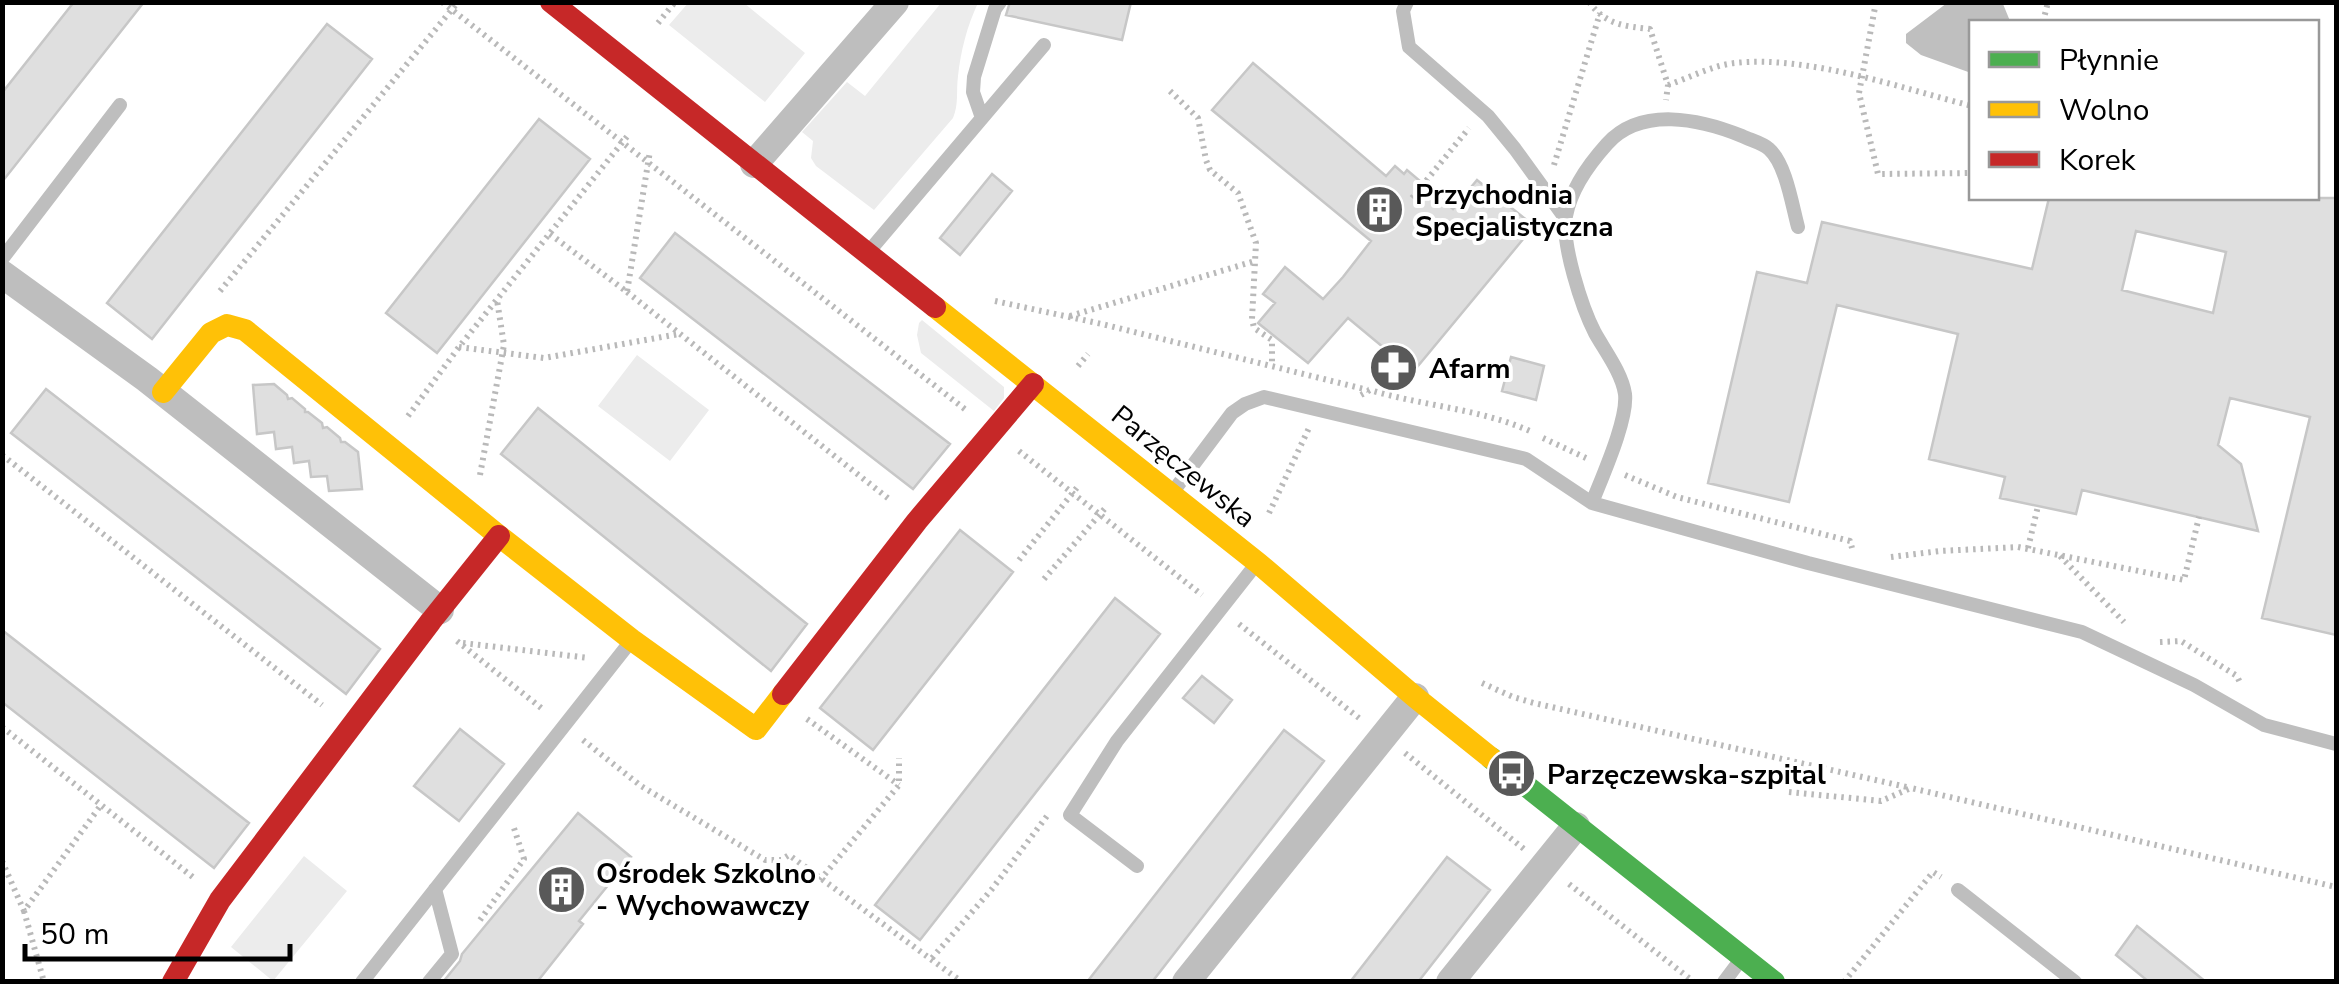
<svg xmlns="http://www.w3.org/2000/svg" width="2339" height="984" viewBox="0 0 2339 984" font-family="'Nunito Sans',sans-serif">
	<rect width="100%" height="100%" fill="#fff"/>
	<path fill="#ececec" d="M689 2 744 3 805 53 765 102 669 25Z
		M941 3H978C967 26 961 50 958 76 956 91 959 104 953 118L874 210 816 166 811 158 813 141 802 132 847 82 865 96Z
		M922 320 1004 387V398L994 411 921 353 917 335 919 323Z
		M637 355 709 410 670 461 598 406Z
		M304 856 347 891 273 981 231 947Z"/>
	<path fill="#bfbfbf" d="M1947 3H1999L2003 4 2010 21 2011 22H1972L1971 73 1921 55 1906 43V34Z"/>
	<path fill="#dfdfdf" stroke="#c7c7c7" stroke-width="2.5" fill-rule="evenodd" d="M74 2H144L2 182V93Z
		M1010 2H1131L1122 40 1006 15Z
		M327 24 372 59 152 339 107 303Z
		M1253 63 1386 176 1395 166 1404 174 1407 170 1453 209 1477 180 1534 226 1413 372 1348 318 1308 363 1258 323 1275 303 1263 294 1285 267 1323 299 1343 277 1371 241 1212 110Z
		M539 119 590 159 437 353 386 313Z
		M992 174 1012 191 960 255 940 238Z
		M2049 198H2336V635L2262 618 2310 417 2230 398 2218 445 2241 464 2258 531 2082 490 2076 514 2000 498 2005 477 1929 459 1958 334 1837 305 1789 502 1708 483 1757 272 1807 283 1822 222 2032 269ZM2136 231 2226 252 2213 313 2122 290Z
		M675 233 950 444 913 489 640 278Z
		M1511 357 1544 366 1536 400 1502 391Z
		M274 384 287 395 288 399 292 398 305 409V412H308L322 423 323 428 327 427 340 438 341 442H345L358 452 362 489 329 491 327 476 311 477 309 461 294 463 292 447 276 449 274 432 257 434 253 385Z
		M46 389 380 649 346 694 11 433Z
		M538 408 807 624 771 671 501 454Z
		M960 530 1013 572 873 750 820 708Z
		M1115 598 1160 634 920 940 875 905Z
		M2 630 249 823 214 868 2 702Z
		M1202 676 1232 700 1214 723 1183 698Z
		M460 729 504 764 459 821 414 786Z
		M1284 730 1324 761 1152 982H1087Z
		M578 813 631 857 579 921 583 924 537 982H443L460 961 462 954Z
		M1447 857 1490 890 1418 982H1350Z
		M2137 926 2206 982H2149L2116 955Z"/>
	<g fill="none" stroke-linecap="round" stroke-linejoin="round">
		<path stroke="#b9b9b9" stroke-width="6" stroke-dasharray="2.5 5" stroke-linecap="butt" d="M442 2 966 410
			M1589 2C1606 25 1624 26 1650 29L1668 85 1666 100
			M1876 2 1859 93 1878 174 1972 173
			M2043 22 2048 2
			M658 23 675 2
			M1668 85C1689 78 1713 65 1735 63 1807 55 1901 88 1972 106
			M1170 91 1198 118 1206 160 1210 170 1238 193 1256 243 1252 319 1254 328 1272 340V366
			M1554 165 1600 13
			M1412 198 1469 128
			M550 234 627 292 650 151
			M220 291 458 2
			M627 292 889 499
			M995 301 1102 324 1368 390
			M1070 316 1255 261
			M459 347 544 358 679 334
			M1078 366 1088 354
			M1361 395 1370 390C1423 406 1482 409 1532 432
			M408 416 459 347 629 134
			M1543 438 1586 458
			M1019 451 1202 595
			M2 455 322 705
			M480 475 504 345 497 300
			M1625 475 1677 497 1850 541 1852 548
			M1269 513 1309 428
			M2028 548 2038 506
			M2060 556 2124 622
			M1891 557 1940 551 2018 547 2184 580 2199 517
			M1019 560 1079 485
			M1044 579 1107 506
			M1239 624 1359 718
			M457 641 545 711
			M2160 642 2181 641 2237 676 2241 685
			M463 643 589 658
			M1482 683 1513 697 1534 703 1911 788
			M807 719 899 785
			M2 727 194 878
			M583 740 641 786 765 860H781L789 855 962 982
			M1405 753 1524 849
			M1789 792 1881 801 1911 788 2336 887
			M2 861 24 911 101 805
			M820 880 899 785V758
			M1569 884 1694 982
			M24 911 44 982
			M480 920 524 859 513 825
			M932 958 992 889 1047 816
			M1844 982 1933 872 1941 877"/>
		<path stroke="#bebebe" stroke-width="14" d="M1407 2 1403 11 1409 47 1488 116 1515 149 1565 218
			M982 118 973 92 974 77 995 9 1000 2
			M871 249 1044 45
			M2 259 120 105
			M1172 493 1232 413 1245 404 1264 397 1526 459 1592 503 1808 563 2082 632 2194 685 2264 725 2336 744
			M1592 503C1602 477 1628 420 1625 394 1622 373 1605 351 1595 333 1582 308 1561 243 1566 216 1571 188 1589 164 1607 144 1641 106 1700 119 1742 136 1750 140 1763 143 1769 149 1786 164 1792 205 1798 227
			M1137 866 1070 815 1117 741 1257 563
			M1958 890 2075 982
			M362 982 631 641
			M429 982 452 954 435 889
			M1724 982 1739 962"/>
		<path stroke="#bebebe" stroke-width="28" d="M754 164 895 2
			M2 274 147 379 440 610
			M1186 982 1415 697
			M1450 982 1576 826"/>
		<path stroke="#4caf50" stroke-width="22" d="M1491 758 1774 982"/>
		<path stroke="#ffc107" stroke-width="22" d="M935 307 1258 563 1415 697 1491 758
			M163 392 211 333 227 325 245 330 499 536 632 640 756 729 783 694"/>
		<path stroke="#c62828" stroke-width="22" d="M551 2 935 307
			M783 694 917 521 1033 384
			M173 982 220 900 431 621 499 536"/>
	</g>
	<defs>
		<symbol id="building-disc" viewBox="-11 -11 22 22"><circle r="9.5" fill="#595959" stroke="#fff"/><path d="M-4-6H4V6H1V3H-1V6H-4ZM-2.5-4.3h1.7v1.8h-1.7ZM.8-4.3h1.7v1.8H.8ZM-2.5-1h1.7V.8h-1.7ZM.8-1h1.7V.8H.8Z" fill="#fff"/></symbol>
		<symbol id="pharmacy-disc" viewBox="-11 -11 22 22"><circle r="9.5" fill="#595959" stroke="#fff"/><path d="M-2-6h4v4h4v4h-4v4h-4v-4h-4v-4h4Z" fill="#fff"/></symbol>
		<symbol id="bus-disc" viewBox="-11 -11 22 22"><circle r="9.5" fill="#595959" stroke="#fff"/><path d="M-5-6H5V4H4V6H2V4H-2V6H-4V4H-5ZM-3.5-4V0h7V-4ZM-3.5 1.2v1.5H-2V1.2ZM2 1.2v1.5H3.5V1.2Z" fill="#fff"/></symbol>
	</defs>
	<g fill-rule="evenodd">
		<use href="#building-disc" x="1352" y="182" width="55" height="55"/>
		<use href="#pharmacy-disc" x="1366" y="340" width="55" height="55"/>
		<use href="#bus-disc" x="1484" y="746" width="55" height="55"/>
		<use href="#building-disc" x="534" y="862" width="55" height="55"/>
	</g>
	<g text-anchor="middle" stroke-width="8" stroke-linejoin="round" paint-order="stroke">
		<g font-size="28" font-weight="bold" fill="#000" stroke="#fff" text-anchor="start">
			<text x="1415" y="204">Przychodnia<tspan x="1415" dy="32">Specjalistyczna</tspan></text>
			<text x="1429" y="378">Afarm</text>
			<text x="1547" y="784">Parzęczewska-szpital</text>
			<text x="596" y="883">Ośrodek Szkolno<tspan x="596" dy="32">- Wychowawczy</tspan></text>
		</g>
		<g font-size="28" fill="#000" stroke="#fff">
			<text transform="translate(1184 466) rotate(39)" y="10">Parzęczewska</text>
		</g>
	</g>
	<rect width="2339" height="984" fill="none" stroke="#000000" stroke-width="10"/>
	<rect x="1969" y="20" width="350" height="180" fill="#ffffff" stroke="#999999" stroke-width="2.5"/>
	<rect x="1989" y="52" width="50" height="15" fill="#4caf50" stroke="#999999" stroke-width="2.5"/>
	<text x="2059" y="70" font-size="30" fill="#000000">Płynnie</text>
	<rect x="1989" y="102" width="50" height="15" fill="#ffc107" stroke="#999999" stroke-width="2.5"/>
	<text x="2059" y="120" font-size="30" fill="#000000">Wolno</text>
	<rect x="1989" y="152" width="50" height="15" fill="#c62828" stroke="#999999" stroke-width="2.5"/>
	<text x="2059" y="170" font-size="30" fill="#000000">Korek</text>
	<path d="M25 944v15h265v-15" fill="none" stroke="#000000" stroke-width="5"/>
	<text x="40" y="944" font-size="30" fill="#000000" stroke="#ffffff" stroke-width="8" paint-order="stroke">50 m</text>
</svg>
